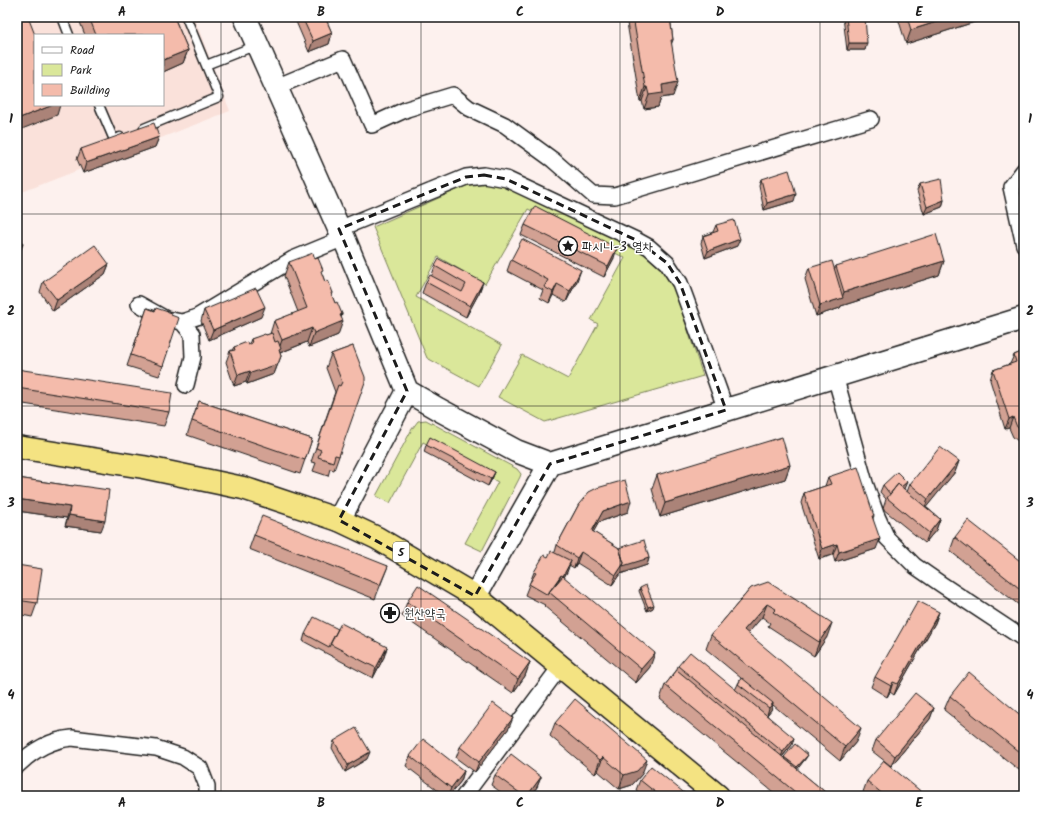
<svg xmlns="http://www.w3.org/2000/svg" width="1041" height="813" viewBox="0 0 1041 813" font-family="Kalam,'Poor Story',sans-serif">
	<rect width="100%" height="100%" fill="#fdf1ee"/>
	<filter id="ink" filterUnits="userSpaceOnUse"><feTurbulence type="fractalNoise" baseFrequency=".025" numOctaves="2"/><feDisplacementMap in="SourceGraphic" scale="8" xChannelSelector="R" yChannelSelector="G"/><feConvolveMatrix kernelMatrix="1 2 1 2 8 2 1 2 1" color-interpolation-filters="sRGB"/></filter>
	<g filter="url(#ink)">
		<path fill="#fae1da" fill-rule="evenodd" d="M17 17H194L230 111 17 194ZM35 35H163V105H35Z"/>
		<path fill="#dae79a" stroke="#7b825b" d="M482 182 504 184 644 250 664 271 674 288 703 376 545 422 498 397 522 355 568 379 598 324 591 320 625 258 528 209 485 284 438 257 416 297 502 345 479 386 427 358 373 227 468 185Z
			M426 420 517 469 521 474 520 477 482 551 465 543 498 482 423 442 390 503 376 496 412 429 418 421Z"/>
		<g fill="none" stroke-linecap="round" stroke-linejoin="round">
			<defs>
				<path id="service" d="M62 17 69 35
					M206 65 257 45
					M99 105 114 140 120 137
					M144 128 219 97 186 17"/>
				<path id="minor" d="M276 87 343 59 372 125 407 109 453 95 469 108 505 125 553 160 593 195 615 196 871 119
					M1024 170 1011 187 1024 245
					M339 229 466 177 484 175 506 179 638 241 649 247 667 263 680 283 705 351 726 410
					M139 304 166 319 182 322 197 317 293 259 344 238
					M182 322 192 334 193 357 186 385
					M835 376 865 483 876 514 887 538 915 566 941 584 1024 639
					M17 766C32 751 50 740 72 738L156 748 183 757 200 768 207 786V796
					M464 796 560 667"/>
				<path id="secondary" d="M245 17 339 229 344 238 407 391 438 409 516 451 550 464 726 410 1024 318
					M339 520 407 391
					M475 596 550 464"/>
				<path id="trunk" d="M17 447 143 467 243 488 339 520 377 538 475 596 718 796"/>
			</defs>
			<use href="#service" stroke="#1c1c1c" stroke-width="11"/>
			<use href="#minor" stroke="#1c1c1c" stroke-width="18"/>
			<use href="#secondary" stroke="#1c1c1c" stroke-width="25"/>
			<use href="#trunk" stroke="#1c1c1c" stroke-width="25"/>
			<use href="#service" stroke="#fff" stroke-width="8"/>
			<use href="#minor" stroke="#fff" stroke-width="15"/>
			<use href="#secondary" stroke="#fff" stroke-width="22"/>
			<use href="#trunk" stroke="#f4e382" stroke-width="22"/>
		</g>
		<path fill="#d2a193" stroke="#1c1c1c" d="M78 17H174L188 50 183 63 163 72V35H85Z
			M294 17H325L332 33 329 44 309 52Z
			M626 17H670L673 40 671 45 673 96 661 98 658 107 644 109 642 101H640Z
			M843 17H865V50H847Z
			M898 17H990L906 44 898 18Z
			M159 137 155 147 83 173 77 159 81 149Z
			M761 179 794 201 764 210 759 186Z
			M920 184 944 200 942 207 924 214 917 191Z
			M525 225 614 258 604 277 521 235Z
			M716 225 737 246 705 258 701 243 703 236 713 232Z
			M511 260 577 281 566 302 553 295 549 303 540 298 543 290 507 271Z
			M944 261 939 275 841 306 840 308 816 316 805 279 809 268 834 269 836 266Z
			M289 262 322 274 325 282 333 293 332 296 335 303 342 314 338 335 309 347 307 342 280 353 281 356 274 374 247 384 246 382 234 386 226 362 230 351 232 350 234 347 249 344 251 339 270 334 274 321 298 312 284 276Z
			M109 264 105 274 53 311 40 292 43 282Z
			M435 266 483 282 479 293 466 317 422 293 426 282 432 275Z
			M147 308 171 315 163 366 159 376 127 366Z
			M204 310 261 317 209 340 201 321Z
			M353 346 339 456 334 470 330 469 328 476 313 471 316 463 311 462 335 392 326 368 331 354Z
			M1024 351V446L1013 437 1009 428 1005 429 990 380 993 370 1010 364 1014 355Z
			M17 369 169 412 164 426 17 403Z
			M199 401 312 439 300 474 187 435Z
			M426 445 495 472 492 479 488 486 424 452Z
			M959 461 955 472 926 507 940 519 936 530 925 543 883 509 886 499 880 492 883 485 904 489 907 492 910 484Z
			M790 465 785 479 660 517 652 489 657 475Z
			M828 477 874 516 873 518 876 549 835 562 833 555 819 559 801 503 804 493 825 486Z
			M17 478 73 486 101 531 65 526 67 518 17 511Z
			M579 504 628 512 599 522 593 532 619 548 649 558 647 565 620 574 612 585 577 563 574 568 569 565 567 572 564 577 650 667 636 683 544 606 545 605 525 595 534 572 548 557 555 552 557 545Z
			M254 535 388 566 375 599 249 549Z
			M955 537 1024 564V609L950 551Z
			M17 565 37 603 32 617 17 614Z
			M640 588 653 608 647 611 639 591Z
			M751 588 827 637 814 656 768 626 770 623 762 617 748 633 856 742 840 761 773 705 771 710 767 715 792 745 782 757 784 758V757L806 758 797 769 830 796H778L660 699 665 685 676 671 678 666 735 690 741 678 706 649 711 635Z
			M407 602 530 662 525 676 513 693 402 616Z
			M939 612 935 623 894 695 890 692 887 697 871 687 875 677Z
			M305 634 387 647 384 657 373 678 303 641Z
			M950 696 1024 718V764L1019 770 944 710Z
			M934 708 930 719 891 766 872 751 876 740Z
			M555 723 642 774 632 785 619 789 598 771 595 774 550 736Z
			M509 728 475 772 456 758 460 747Z
			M334 741 367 759 345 772 332 748Z
			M410 756 464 771 461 781 449 796H445L406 766Z
			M495 775 541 777 537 787 531 796H506L491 785Z
			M640 780 688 796H644L636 790Z
			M867 781 924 794 923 796H868L863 792Z"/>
		<path fill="#ab8378" stroke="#1c1c1c" d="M582 17H608L581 20Z
			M952 17H990L906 44 911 30Z
			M332 33 329 44 309 52 313 41Z
			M849 43H867L865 50H847Z
			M188 50 183 63 163 72V60Z
			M678 82 673 96 661 98 658 107 644 109 649 95 662 85Z
			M645 87H647L642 101H640Z
			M53 105H60L57 115 17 131V119Z
			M159 137 155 147 83 173 86 163Z
			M796 194 794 201 764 210 767 203Z
			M944 200 942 207 924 214 927 207Z
			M740 239 737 246 705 258 708 251Z
			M23 244 19 254 17 256V248Z
			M617 248 614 258 604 277 608 266Z
			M944 261 939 275 841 306 840 308 816 316 820 305 842 298 844 292Z
			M109 264 105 274 53 311 57 300Z
			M581 270 577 281 566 302 570 291Z
			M483 282 479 293 466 317 470 306Z
			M557 284 553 295 549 303 553 292Z
			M265 307 261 317 209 340 213 330Z
			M342 314 339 323 343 321 338 335 309 347 314 333Z
			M312 328 307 342 277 354 282 340Z
			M281 356 274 374 247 384 251 373Z
			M250 371 246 382 234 386 238 375Z
			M1024 377V386L1021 378Z
			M1013 417 1009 428 1005 429 1009 419Z
			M959 461 955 472 924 510 928 499Z
			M790 465 785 479 660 517 665 503Z
			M495 472 492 479 488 486 491 479Z
			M907 482 904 489H898Z
			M17 499 70 507 67 518 17 511Z
			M631 501 628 512 599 522 588 542 592 531 603 511Z
			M69 515 105 521 101 531 65 526Z
			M940 519 936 530 925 543 929 533Z
			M880 539 876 549 835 562 839 552Z
			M837 544 833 555 819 559 822 549Z
			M581 552 577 563 574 568 577 558Z
			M649 558 647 565 620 574 612 585 616 575 624 563Z
			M571 561 567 572 559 586 563 576Z
			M561 575 557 585 550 593Z
			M767 604 762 617 739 644 744 630Z
			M654 605 653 608 647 611 648 607Z
			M939 612 935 623 894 695 898 684Z
			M832 623 827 637 814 656 819 642Z
			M387 647 384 657 373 678 376 668Z
			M655 653 650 667 636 683 641 669Z
			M530 662 525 676 513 693 518 679Z
			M893 682 890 692 887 697 891 686Z
			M773 703 771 710 767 715 769 708Z
			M934 708 930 719 891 766 895 756Z
			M513 718 509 728 475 772 479 762Z
			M861 728 856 742 840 761 845 747Z
			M794 738 792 745 780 759 783 752Z
			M370 752 367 759 345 772 348 765Z
			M808 755 806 758 796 771 797 767Z
			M1024 756V764L1019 770Z
			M603 757 598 771 595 774 600 760Z
			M647 760 642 774 632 785 619 789 624 775Z
			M464 771 461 781 449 796H448L451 788Z
			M541 777 537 787 531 796H527Z"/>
		<path fill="#f4bbab" stroke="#1c1c1c" d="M17 17H28L35 35V105H53L17 119Z
			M89 17H174L188 50 163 60V35H96Z
			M302 17H325L332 33 313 41Z
			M633 17H670L673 40H671L678 82 662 85 663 93 649 95 647 87H645Z
			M846 17H865L867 43H849Z
			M907 17H952L911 30Z
			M154 123 159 137 86 163 81 149Z
			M789 170 796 194 767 203 761 179Z
			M941 179 944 200 927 207 920 184Z
			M535 206 617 248 608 266 525 225Z
			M734 220 740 239 708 251 703 236 718 231 716 225Z
			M936 234 944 261 844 292 836 266Z
			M17 235 23 244 17 248Z
			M522 239 581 270 570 291 557 284 553 292 544 287 548 280 511 260Z
			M95 245 109 264 57 300 43 282Z
			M313 253 315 259 318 258 323 270 321 271 325 282 328 280 333 293H331L335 303 337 302 342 314 340 315 343 321 314 333 312 328 282 340 274 321 307 308 289 262Z
			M439 259 483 282 470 306 426 282 430 275 462 292 466 284 435 266Z
			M832 261 843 298 820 305 809 268Z
			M256 288 265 307 213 330 204 310Z
			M147 308 155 311 156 308 171 313V315L179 318 163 366 131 355Z
			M272 333 275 342 278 341 281 349 279 350 281 356 278 364 251 373 250 371 238 375 230 351 235 350 234 347 247 342 248 345 252 343 251 339 265 334 266 335Z
			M353 346 365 377V382L339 456 335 455 333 462 318 457 321 450 316 448 338 385 340 386 342 382 331 354Z
			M1024 351V377L1021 378 1024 387V432L1017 427 1013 417 1009 419 993 370 1016 362 1014 355Z
			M17 369 172 393 169 412 17 388Z
			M199 401 312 439 305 460 192 421Z
			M430 437 495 472 491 479 426 445Z
			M782 437 790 465 665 503 657 475Z
			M940 447 959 461 928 499 910 484Z
			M858 467 874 516H872L880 539 839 552 837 544 822 549 804 493 831 484 828 477Z
			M897 472 907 482 901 487 898 484 890 494 883 485Z
			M17 478 73 486 74 485 109 490 105 521 69 515 70 507 17 499Z
			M625 480 631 501 603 511 592 531 619 548 624 563 616 575 581 552 577 558 557 545 579 504 589 492 597 488Z
			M898 484 940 519 929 533 887 498Z
			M262 516 388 566 380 585 254 535Z
			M968 520 1024 564V592L955 537Z
			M644 540 649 558 623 566 624 563 619 548Z
			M551 551 571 561 563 576 561 575 549 592 548 595 529 584 536 573 534 572 544 555 548 557Z
			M17 565 42 569 37 603 17 600Z
			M563 576 655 653 641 669 549 592Z
			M768 582 832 623 819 642 773 612 776 609 767 604 744 630 861 728 845 747 711 635 751 588Z
			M418 585 530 662 518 679 407 602Z
			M646 585 654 605 648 607 640 588Z
			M918 601 939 612 898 684 893 682 891 686 875 677Z
			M314 617 338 629 329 647 305 634Z
			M341 623 387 647 376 668 330 644Z
			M690 652 794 738 783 752 678 666Z
			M677 670 830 796H800L665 685Z
			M969 672 1024 718V756L950 696Z
			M742 678 773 703 769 708 738 684Z
			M915 693 934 708 895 756 876 740Z
			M575 699 647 760 637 771 624 775 603 757 600 760 555 723Z
			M493 703 513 718 479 762 460 747Z
			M356 728 370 752 348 765 334 741Z
			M423 739 464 771 451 788 410 756Z
			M795 744 808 755 797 767 784 757Z
			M511 754 541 777 527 796H524L495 775Z
			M884 761 924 794 922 796H885L867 781Z
			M651 766 688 796H660L640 780Z"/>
	</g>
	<path fill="none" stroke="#1c1c1c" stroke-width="3" stroke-dasharray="8 5" stroke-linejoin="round" d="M484 175 506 179 638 241 667 263 680 283 726 410 550 464 475 596 339 520 407 391 339 229 466 177Z"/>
	<path fill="none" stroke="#1c1c1c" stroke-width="1" stroke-opacity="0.55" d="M221 17V796M421 17V796M620 17V796M820 17V796M17 214H1024M17 406H1024M17 599H1024"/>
	<defs>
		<symbol id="sight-ring" viewBox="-11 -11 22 22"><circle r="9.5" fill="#fff" stroke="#1c1c1c" stroke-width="1.5"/><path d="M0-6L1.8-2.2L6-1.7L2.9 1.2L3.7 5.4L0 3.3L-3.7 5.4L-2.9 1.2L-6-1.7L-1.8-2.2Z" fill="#1c1c1c"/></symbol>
		<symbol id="pharmacy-ring" viewBox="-11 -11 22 22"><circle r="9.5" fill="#fff" stroke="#1c1c1c" stroke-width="1.5"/><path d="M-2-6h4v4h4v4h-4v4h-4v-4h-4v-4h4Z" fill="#1c1c1c"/></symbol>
	</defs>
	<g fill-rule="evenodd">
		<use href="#sight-ring" x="557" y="235" width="22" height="22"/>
		<use href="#pharmacy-ring" x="379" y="602" width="22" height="22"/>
	</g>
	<g text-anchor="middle" stroke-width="3" stroke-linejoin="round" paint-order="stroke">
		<rect fill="#fff" stroke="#606060" stroke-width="1" x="393" y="542" width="16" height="20" rx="3"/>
		<g font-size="12" font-weight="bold" fill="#1c1c1c">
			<text x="401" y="556">5</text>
		</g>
		<g font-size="13" fill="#1c1c1c" stroke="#fff" text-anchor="start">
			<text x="582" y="251">파시니-3 열차</text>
			<text x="404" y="618">원산약국</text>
		</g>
	</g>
	<rect width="1041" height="813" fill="none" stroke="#fff" stroke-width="44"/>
	<rect x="34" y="34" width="130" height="72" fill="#ffffff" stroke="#a4a4a4"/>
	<rect x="42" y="47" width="20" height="6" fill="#ffffff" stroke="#a4a4a4"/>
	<text x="70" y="54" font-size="12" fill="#1c1c1c">Road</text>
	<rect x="42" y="64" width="20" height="12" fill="#dae79a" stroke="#a4a4a4"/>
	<text x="70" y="74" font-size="12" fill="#1c1c1c">Park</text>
	<rect x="42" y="84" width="20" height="12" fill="#f4bbab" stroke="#a4a4a4"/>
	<text x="70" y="94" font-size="12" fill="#1c1c1c">Building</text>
	<rect x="22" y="22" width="997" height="769" fill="none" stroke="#1c1c1c" stroke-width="1.5"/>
	<g font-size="13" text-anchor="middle" font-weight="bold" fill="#1c1c1c">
		<text x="122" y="16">A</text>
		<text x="321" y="16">B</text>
		<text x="520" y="16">C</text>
		<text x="720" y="16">D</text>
		<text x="919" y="16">E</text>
		<text x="11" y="123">1</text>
		<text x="1030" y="123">1</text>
		<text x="11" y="315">2</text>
		<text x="1030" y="315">2</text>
		<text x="11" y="507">3</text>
		<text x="1030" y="507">3</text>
		<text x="11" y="699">4</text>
		<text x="1030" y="699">4</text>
		<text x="122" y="807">A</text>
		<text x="321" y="807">B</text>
		<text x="520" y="807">C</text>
		<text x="720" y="807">D</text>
		<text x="919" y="807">E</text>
	</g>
</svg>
